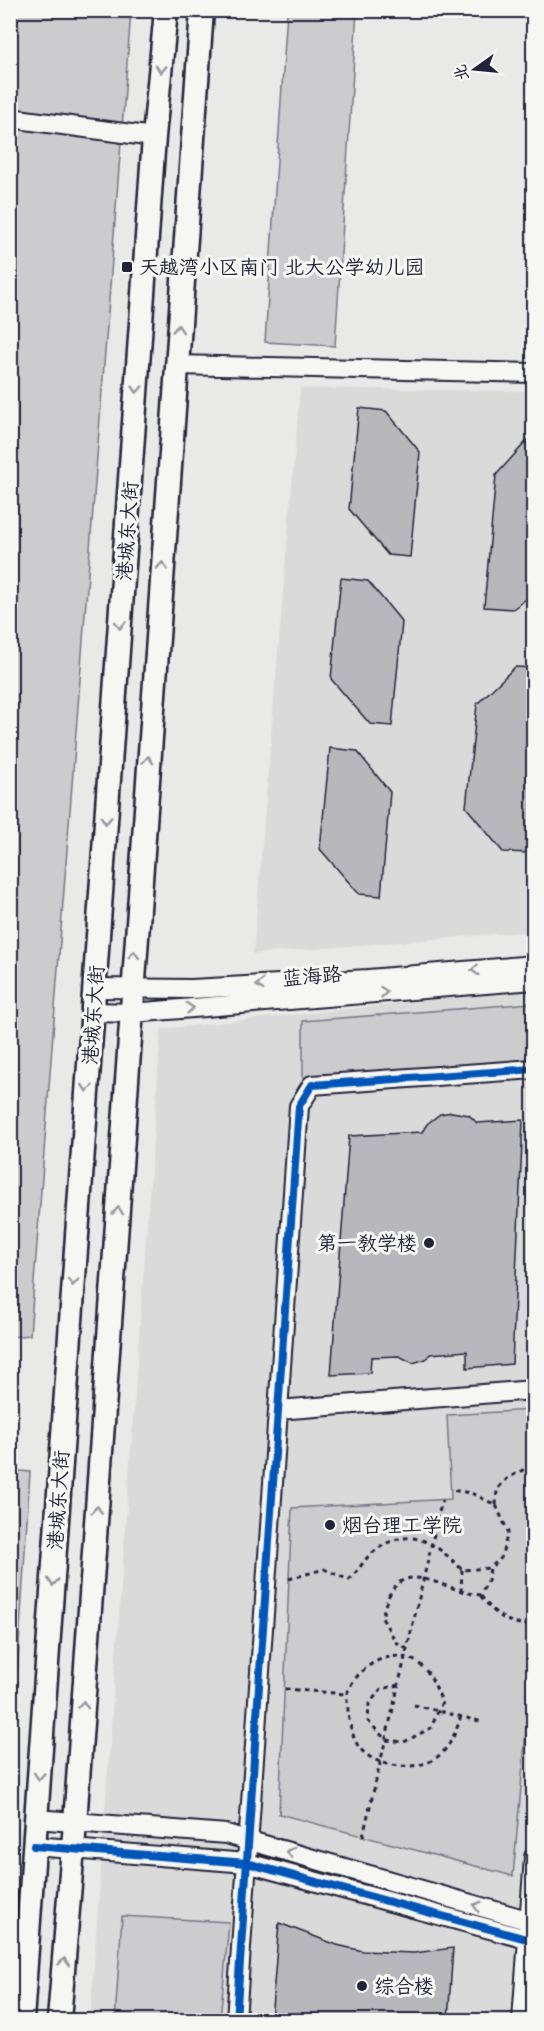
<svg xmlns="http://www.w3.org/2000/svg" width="544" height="2031" viewBox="0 0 544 2031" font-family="'Balsamiq Sans','LXGW WenKai TC',sans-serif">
	<rect width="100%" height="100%" fill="#e9e9e7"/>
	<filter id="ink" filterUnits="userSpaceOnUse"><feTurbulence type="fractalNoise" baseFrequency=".0167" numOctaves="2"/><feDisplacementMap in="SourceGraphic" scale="12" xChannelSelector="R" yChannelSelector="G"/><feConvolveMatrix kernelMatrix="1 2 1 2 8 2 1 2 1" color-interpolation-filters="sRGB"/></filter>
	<g filter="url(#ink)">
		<path fill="#dadada" d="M300 388 533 391V931L253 954Z
			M533 989V2020H90L161 1029Z"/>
		<path fill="#ccccce" stroke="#777784" stroke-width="1.5" d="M18 11H131L30 1335 11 1337 10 113Z
			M287 11H357L335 346 265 342Z
			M533 1003V1060L303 1079V1021Z
			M533 1410 534 1642 513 1876 279 1814 292 1508 451 1499 447 1415Z
			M11 1470 30 1472 11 1772 10 1470Z
			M122 1916 229 1922 220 2020H115Z"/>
		<path fill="#b8b8bc" stroke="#22223b" stroke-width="1.5" d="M359 408 386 411 420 452 410 557 388 555 349 509Z
			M534 433V593L513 609 484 607 496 475Z
			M341 578 368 581 402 622 392 726 370 724 331 679Z
			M515 667 534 668V853L503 852 466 807 477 704Z
			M330 748 357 751 390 792 381 896 359 894 320 849Z
			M452 1112 469 1115 477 1123 523 1120 512 1364 467 1368V1351L430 1354 426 1359 413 1363 399 1356 371 1357 370 1373 331 1375 349 1136 422 1132 427 1124 440 1114Z
			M279 1923 337 1945 363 1951 414 1953 453 1948 448 2020H271Z"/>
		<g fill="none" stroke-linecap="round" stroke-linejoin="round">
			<defs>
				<path id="minor" d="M10 118 154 137
					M176 365 534 373
					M95 988 192 989 368 979 534 965
					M94 1012 132 1013 534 980
					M278 1410 534 1390
					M36 1819 226 1834 534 1922
					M34 1846 247 1863 534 1941
					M236 2020 299 1106 312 1085 534 1069
					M522 2020 534 1857"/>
				<path id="major" d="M22 2020 154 137 166 10
					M59 2020 75 1823 202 10"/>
			</defs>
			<use href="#minor" stroke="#22223b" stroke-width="22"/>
			<use href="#major" stroke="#22223b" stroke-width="27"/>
			<path stroke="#22223b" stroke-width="3" stroke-dasharray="4.5 4.5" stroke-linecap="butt" d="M496 1505 497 1489 508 1478 534 1464
				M289 1579 324 1569 349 1580C358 1572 362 1562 370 1555 406 1523 434 1540 462 1570L490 1568
				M461 1592 462 1570
				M481 1596C496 1616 507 1625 534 1625
				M407 1649 396 1642 382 1618C396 1547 439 1591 480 1595L488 1581 490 1568 501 1558 508 1532 496 1505 471 1493 451 1490
				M399 1685 381 1689 369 1704 368 1721 386 1740 404 1742 431 1728 442 1702C436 1687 430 1670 415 1661 389 1647 358 1667 348 1691 346 1696 347 1703 348 1709 348 1720 352 1734 357 1744 370 1767 415 1773 436 1758 450 1748 456 1732 461 1716
				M285 1689 346 1694
				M414 1705 483 1722
				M363 1836 442 1500"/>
			<use href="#minor" stroke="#f6f6f2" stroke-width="18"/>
			<use href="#major" stroke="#f6f6f2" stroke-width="22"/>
			<defs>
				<path id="cycleway" d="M34 1846 247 1863 534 1941
					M236 2020 299 1106 312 1085 534 1069"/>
			</defs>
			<use href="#cycleway" stroke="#f6f6f2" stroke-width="11"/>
			<use href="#cycleway" stroke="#0057b8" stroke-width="8"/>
		</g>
		<defs><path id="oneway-chevron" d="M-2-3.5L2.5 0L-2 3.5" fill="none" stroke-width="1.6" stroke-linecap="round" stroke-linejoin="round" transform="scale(1.5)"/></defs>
		<g stroke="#9797a0">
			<use href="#oneway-chevron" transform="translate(161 69) rotate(94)"/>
			<use href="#oneway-chevron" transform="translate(178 329) rotate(-86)"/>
			<use href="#oneway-chevron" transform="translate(137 389) rotate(94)"/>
			<use href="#oneway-chevron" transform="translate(162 566) rotate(-86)"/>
			<use href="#oneway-chevron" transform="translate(120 625) rotate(94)"/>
			<use href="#oneway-chevron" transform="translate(148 760) rotate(-86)"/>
			<use href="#oneway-chevron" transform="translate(106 820) rotate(94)"/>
			<use href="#oneway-chevron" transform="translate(134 955) rotate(-86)"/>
			<use href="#oneway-chevron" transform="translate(475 970) rotate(175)"/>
			<use href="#oneway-chevron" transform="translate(260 985) rotate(177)"/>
			<use href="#oneway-chevron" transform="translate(384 992) rotate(-5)"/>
			<use href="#oneway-chevron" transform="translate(190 1008) rotate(-5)"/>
			<use href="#oneway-chevron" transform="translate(87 1088) rotate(95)"/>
			<use href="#oneway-chevron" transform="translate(118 1211) rotate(-86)"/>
			<use href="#oneway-chevron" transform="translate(73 1282) rotate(94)"/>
			<use href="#oneway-chevron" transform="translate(97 1510) rotate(-86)"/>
			<use href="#oneway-chevron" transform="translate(53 1582) rotate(94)"/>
			<use href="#oneway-chevron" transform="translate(83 1705) rotate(-86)"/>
			<use href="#oneway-chevron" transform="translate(39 1776) rotate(94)"/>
			<use href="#oneway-chevron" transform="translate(290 1852) rotate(-164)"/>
			<use href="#oneway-chevron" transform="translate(477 1906) rotate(-164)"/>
			<use href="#oneway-chevron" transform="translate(64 1962) rotate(-85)"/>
		</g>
	</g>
	<g fill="#22223b" stroke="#f6f6f2" stroke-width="2">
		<rect x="121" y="261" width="12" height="12" rx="3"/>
		<circle cx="429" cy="1243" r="6"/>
		<circle cx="330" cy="1525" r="6"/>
		<circle cx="362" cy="1986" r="6"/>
	</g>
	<g text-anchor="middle" stroke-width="6" stroke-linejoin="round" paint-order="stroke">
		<g font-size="20" fill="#22223b" stroke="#f6f6f2" text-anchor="start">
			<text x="139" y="274">天越湾小区南门 北大公学幼儿园</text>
			<text x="417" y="1250" text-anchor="end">第一教学楼</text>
			<text x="342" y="1532">烟台理工学院</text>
			<text x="374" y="1993">综合楼</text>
		</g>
		<g font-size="20" fill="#22223b" stroke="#f6f6f2">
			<text transform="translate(127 531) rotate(-86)" y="7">港城东大街</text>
			<text transform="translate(312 976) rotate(-5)" y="7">蓝海路</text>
			<text transform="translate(93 1015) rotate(-86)" y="7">港城东大街</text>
			<text transform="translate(58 1500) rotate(-86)" y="7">港城东大街</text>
		</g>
	</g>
	<rect width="544" height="2031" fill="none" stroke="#f6f6f2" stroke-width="36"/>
	<rect x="18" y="18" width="508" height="1995" fill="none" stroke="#22223b" stroke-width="2" filter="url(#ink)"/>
	<g transform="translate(475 69) rotate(255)" stroke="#f6f6f2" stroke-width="4.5" paint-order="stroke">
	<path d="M0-4.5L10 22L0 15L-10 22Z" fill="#22223b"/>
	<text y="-9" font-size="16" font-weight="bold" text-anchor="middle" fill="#22223b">北</text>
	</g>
</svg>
